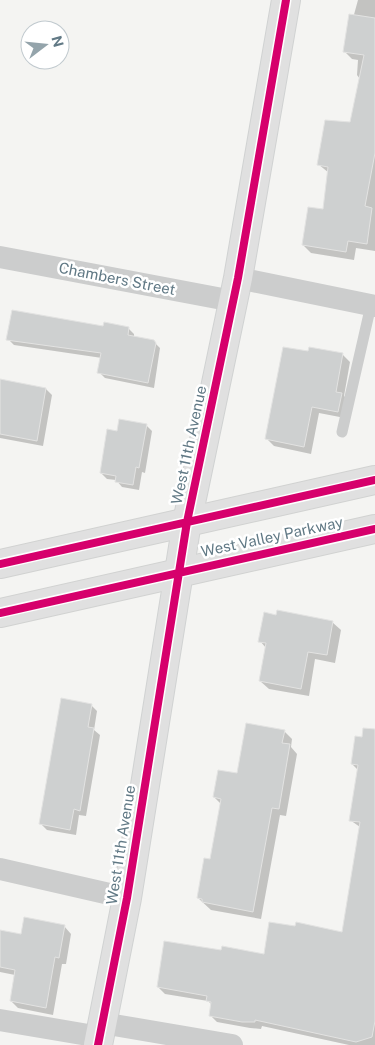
<svg xmlns="http://www.w3.org/2000/svg" width="375" height="1045" viewBox="0 0 375 1045" font-family="'Public Sans',sans-serif">
	<rect width="100%" height="100%" fill="#f4f4f2"/>
	<path fill="#0003" d="M358 0H375V251L356 248 354 260 311 253 303 245 324 211 329 173 318 164 351 124 360 79 357 75 358 60 352 59 344 51Z
		M104 327 129 329 134 334V338L154 342 160 348 154 388 105 378 99 372 102 358 14 345 8 339Z
		M310 348 343 355 350 362 344 396 349 401 345 418 319 413 311 454 274 446 266 438Z
		M0 380 46 389 52 395 43 446 0 438Z
		M146 425 152 431 145 473 142 472 139 490 122 487 116 480 107 479 101 473 118 432Z
		M277 616 332 622 341 630 335 663 315 659 309 696 269 689 260 681 266 648 260 641Z
		M91 705 97 711 94 730 100 735 86 816 79 815 76 835 47 830 41 824Z
		M284 731 292 739 291 747 297 754 286 816 280 815 261 919 211 910 198 898 211 861 221 804 214 797Z
		M375 731V1045H349L262 1026 261 1029 250 1028 217 1022 210 1015 212 1005 208 1001 165 994 158 987 222 951 265 955 343 933 360 827 350 820 358 770 352 764 374 740Z
		M64 926 71 934 66 964H62L53 1015 18 1008 11 1001 15 975 0 972V931L22 935Z"/>
	<path fill="#ced0d0" stroke="#e3e3e2" d="M349 14 375 18V153L365 206 372 208 367 244 348 241 346 252 302 245 308 207 323 209 328 167 317 165 325 120 350 122 364 55 343 52Z
		M12 310 103 326 104 322 129 327 128 335 154 340 156 343 148 383 97 373 101 353 6 340Z
		M283 347 308 351 309 347 343 353 336 392 342 393 338 412 312 407 304 447 265 439Z
		M0 379 46 388 37 441 0 434Z
		M119 419 147 424 139 468 136 467 133 485 115 482 116 476 100 473 107 429 117 431Z
		M277 610 333 621 327 655 308 652 301 689 259 681 266 643 258 642 264 612 276 615Z
		M61 698 92 704 88 727 94 728 80 811 74 809 70 830 39 824Z
		M246 723 285 730 282 743 290 744 279 809 272 808 253 912 202 902V899L197 898 204 858 210 859 221 799 213 797 218 770 237 773Z
		M363 728 375 729V1021L372 1037 356 1042 255 1020V1022H242L209 1016 211 1002 206 1001 207 996 157 987 164 941 221 950 222 946 264 954 269 922 295 926 296 922 342 932 360 822 349 821 358 765 351 764 355 736 362 737Z
		M24 917 65 925 59 958 55 957 46 1008 10 1001 15 970 0 967V930L21 934Z"/>
	<g fill="none" stroke-linecap="round" stroke-linejoin="round">
		<defs>
			<path id="secondary" d="M98 1045 127 898 187 522 238 278 286 0"/>
			<path id="primary" d="M0 564 375 480
				M0 613 375 529"/>
		</defs>
		<use href="#secondary" stroke="#d0d2d2" stroke-width="30"/>
		<use href="#primary" stroke="#d1d2d1" stroke-width="30"/>
		<path stroke="#cccdcd" stroke-width="11" d="M342 432 371 305"/>
		<path stroke="#cccdcd" stroke-width="22" d="M0 257 233 301
			M238 278 375 306
			M0 869 127 898
			M0 1020 100 1037
			M102 1023 232 1045"/>
		<use href="#secondary" stroke="#e0e0e0" stroke-width="28"/>
		<use href="#primary" stroke="#e0e0e0" stroke-width="28"/>
		<defs>
			<path id="cycleway" d="M0 564 375 480
				M0 613 375 529
				M98 1045 127 898 187 522 238 278 286 0"/>
		</defs>
		<use href="#cycleway" stroke="#fff" stroke-width="11"/>
		<use href="#cycleway" stroke="#d6006c" stroke-width="8"/>
	</g>
	<g text-anchor="middle" stroke-width="5" stroke-linejoin="round" paint-order="stroke">
		<g font-size="15" fill="#617985" stroke="#fff">
			<text transform="translate(117 279) rotate(11)" y="5">Chambers Street</text>
			<text transform="translate(189 445) rotate(-78)" y="5">West 11th Avenue</text>
			<text transform="translate(272 537) rotate(-12)" y="5">West Valley Parkway</text>
			<text transform="translate(121 845) rotate(-81)" y="5">West 11th Avenue</text>
		</g>
	</g>
	<g transform="translate(45 45) rotate(74)"><circle r="24" fill="#ffffff" stroke="#c0c9ce"/>
	<path d="M0-4L9 19L0 12L-9 19Z" fill="#94a4ab"/>
	<text y="-8" font-size="14" font-weight="bold" text-anchor="middle" fill="#617985">N</text>
	</g>
</svg>
